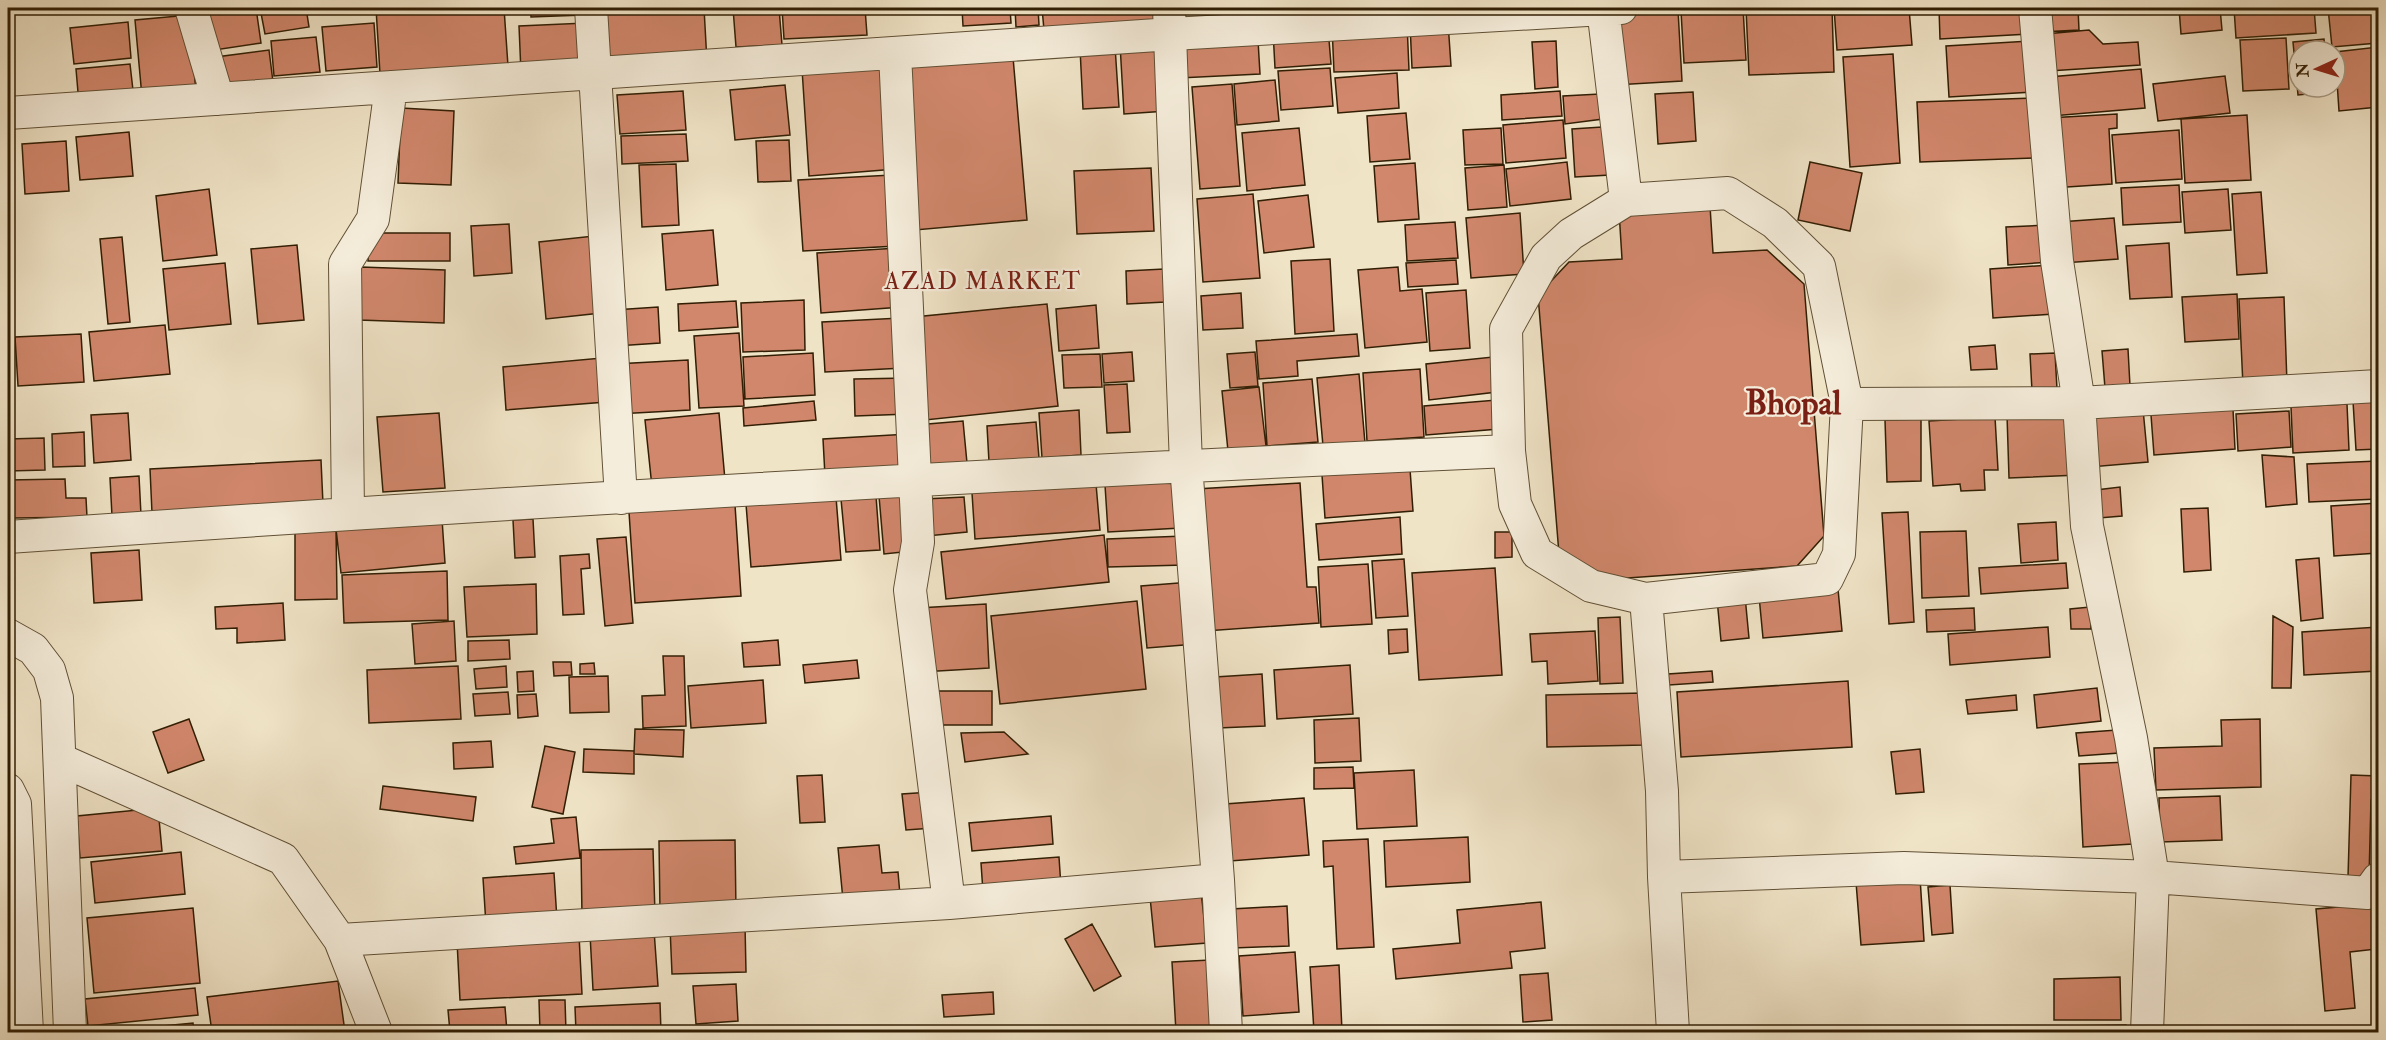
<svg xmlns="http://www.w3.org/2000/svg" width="2386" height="1040" viewBox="0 0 2386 1040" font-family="'IM FELL Double Pica',serif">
	<rect width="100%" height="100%" fill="#f0e4c7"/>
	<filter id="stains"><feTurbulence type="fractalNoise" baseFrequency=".00333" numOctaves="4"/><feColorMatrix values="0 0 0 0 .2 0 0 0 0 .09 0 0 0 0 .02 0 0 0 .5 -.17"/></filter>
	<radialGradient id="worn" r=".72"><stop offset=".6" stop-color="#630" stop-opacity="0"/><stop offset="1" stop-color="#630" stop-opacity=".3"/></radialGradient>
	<path fill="#d1876c" stroke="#311e04" stroke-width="1.5" d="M201 8H256L261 43 208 51Z
		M260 8H306L309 27 265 34Z
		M376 8H504L508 66 380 74Z
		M531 8H584V15L531 17Z
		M605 8H704L707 62 608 67Z
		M733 8H779L782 45 736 47Z
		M782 8H865L867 35 784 39Z
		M962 8H1010L1011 23 963 26Z
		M1015 8H1038L1039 25 1016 27Z
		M1042 8H1164L1165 20 1044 30Z
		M1311 8H1381L1311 13Z
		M1743 8 1746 60 1684 63 1681 11Z
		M1746 8H1832L1834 72 1749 75Z
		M1834 8H1909L1912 45 1837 50Z
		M1939 8H2027L2029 34 1940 39Z
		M2039 8H2078L2079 30 2041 32Z
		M2179 8H2220L2222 30 2181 34Z
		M2234 8H2314L2316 33 2236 38Z
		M2328 8H2378V43L2332 47Z
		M1678 10 1682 81 1615 85 1611 14Z
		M189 15 196 92 142 97 135 20Z
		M128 22 131 58 74 64 70 28Z
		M1448 22 1451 66 1412 68 1410 24Z
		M374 23 377 67 326 71 322 27Z
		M586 23 589 69 521 73 519 26Z
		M1407 23 1409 70 1334 72 1332 26Z
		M1328 28 1331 64 1275 68 1273 31Z
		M2089 30 2103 44 2138 42 2140 65 2049 71 2045 34Z
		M316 37 320 72 274 76 271 41Z
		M2286 38 2289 89 2243 91 2240 40Z
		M2324 39 2325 51H2299V87H2328V92L2298 95 2293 42Z
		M1258 40 1260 74 1179 78 1177 44Z
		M1163 41 1167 111 1124 114 1120 44Z
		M1556 41 1558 87 1535 89 1532 42Z
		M2030 41 2033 92 1949 97 1946 46Z
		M1115 46 1119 107 1083 109 1080 48Z
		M2378 47V107L2339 111 2335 52Z
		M269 50 273 82 220 89 216 57Z
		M1893 54 1900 163 1850 167 1843 57Z
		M1013 57 1027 220 915 230 901 67Z
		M888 63 896 169 809 176 802 69Z
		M130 64 134 99 79 104 76 69Z
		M1330 68 1333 106 1281 110 1278 71Z
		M2141 69 2145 108 2052 116 2049 77Z
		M1397 73 1399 108 1338 113 1335 78Z
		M2225 76 2230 113 2158 121 2153 84Z
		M1275 80 1279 121 1237 125 1234 84Z
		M1232 84 1240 186 1200 189 1192 87Z
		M785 85 790 135 735 140 730 90Z
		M683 91 686 130 620 134 617 95Z
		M1560 91 1562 116 1502 120 1501 95Z
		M1693 92 1696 141 1658 144 1655 94Z
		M1600 94 1603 119 1565 124 1563 96Z
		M2035 98 2037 158 1920 162 1917 102Z
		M401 108 454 111 451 185 398 183Z
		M1406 113 1410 159 1370 162 1367 116Z
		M2117 114V128L2109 129 2112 184 2052 188 2048 118Z
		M2247 115 2251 180 2185 183 2181 119Z
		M1563 120 1566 158 1506 163 1503 125Z
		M1602 127 1610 175 1575 177 1572 129Z
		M1299 128 1305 185 1247 191 1242 133Z
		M1501 128 1503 164 1465 165 1463 130Z
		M2179 130 2182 179 2116 183 2112 135Z
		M129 132 133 176 80 180 76 137Z
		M686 134 688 161 622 164 621 136Z
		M789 140 791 181 758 182 756 141Z
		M66 141 69 191 25 194 22 144Z
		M1567 162 1571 199 1510 206 1506 169Z
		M1810 162 1862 173 1850 231 1798 220Z
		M1415 163 1419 219 1378 222 1374 166Z
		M676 164 679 225 642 227 639 165Z
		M1504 165 1507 207 1468 210 1465 168Z
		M1151 168 1154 231 1077 234 1074 171Z
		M892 175 897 246 803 251 798 180Z
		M2179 185 2181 222 2123 225 2121 188Z
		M209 189 217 255 163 261 156 196Z
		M2228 189 2231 230 2185 233 2182 192Z
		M2261 192 2267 273 2237 275 2232 194Z
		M1253 194 1260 278 1203 282 1197 199Z
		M1308 195 1314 247 1264 253 1258 201Z
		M1710 206 1713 253 1767 250 1804 284 1824 536 1797 566 1599 580 1559 554 1538 295 1569 262 1622 259 1619 211Z
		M1520 213 1524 274 1471 278 1466 218Z
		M2114 218 2118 259 2063 263 2059 222Z
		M1455 222 1458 258 1407 261 1405 225Z
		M509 224 512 273 474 276 471 226Z
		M2049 225 2051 262 2008 265 2006 227Z
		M713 230 718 285 666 290 662 234Z
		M368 233H450V261H368Z
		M594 236 601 313 546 319 539 242Z
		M122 237 130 322 108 324 100 239Z
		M2169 243 2172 297 2130 299 2126 246Z
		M297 245 304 320 258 324 251 249Z
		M898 248 902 307 821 313 817 253Z
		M1330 259 1334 331 1295 334 1291 261Z
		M1456 260 1458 284 1408 287 1406 263Z
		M225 263 231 324 169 330 163 269Z
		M2051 265 2054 314 1993 318 1990 269Z
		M361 267 445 270 444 323 359 320Z
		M1398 267 1400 291 1422 289 1427 342 1365 348 1358 270Z
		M1164 269 1165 302 1127 304 1126 271Z
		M1466 290 1470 348 1430 351 1426 293Z
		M1241 293 1243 328 1203 330 1201 296Z
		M2237 294 2239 339 2185 342 2182 297Z
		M2284 297 2287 384 2243 386 2239 299Z
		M804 300 805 350 743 352 741 303Z
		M736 301 738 327 679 331 678 304Z
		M1047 304 1058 406 925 420 914 317Z
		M1096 305 1099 348 1059 351 1056 309Z
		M658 307 660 343 616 346 614 310Z
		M901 318 904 368 825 372 822 322Z
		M165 325 170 374 94 381 89 332Z
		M739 333 744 406 699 408 694 336Z
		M81 334 84 382 18 386 15 337Z
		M1357 334 1359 356 1297 361 1298 376 1259 379 1256 341Z
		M1995 345 1997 369 1971 370 1969 347Z
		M2128 349 2130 386 2105 388 2102 351Z
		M1132 352 1134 381 1104 383 1102 354Z
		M1255 352 1258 386 1230 388 1227 354Z
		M813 353 815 395 745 399 743 357Z
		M2055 353 2057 389 2032 391 2030 354Z
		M1100 354 1102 387 1064 388 1062 355Z
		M1493 357 1497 392 1429 400 1426 364Z
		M602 358 606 402 506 410 503 367Z
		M688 360 690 410 617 414 615 364Z
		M1420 369 1424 437 1367 441 1363 373Z
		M1359 374 1365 443 1323 446 1317 378Z
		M908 378 909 414 855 416 854 379Z
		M1312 379 1318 442 1267 446 1263 383Z
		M1127 384 1130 432 1107 433 1104 385Z
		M1259 387 1266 446 1228 451 1222 391Z
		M1497 400 1499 429 1426 435 1424 406Z
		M2378 400V449L2356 450 2353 401Z
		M814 401 816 420 744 426 743 408Z
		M2347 404 2349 450 2293 453 2291 407Z
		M2143 409 2148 462 2090 467 2085 414Z
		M2233 409 2235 449 2154 455 2151 415Z
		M1079 410 1081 455 1042 458 1039 413Z
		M2289 411 2291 447 2238 451 2236 414Z
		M128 413 131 460 94 463 91 415Z
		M439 413 445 488 383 492 377 417Z
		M719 413 725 480 652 487 645 420Z
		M2077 413 2079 475 2009 478 2007 415Z
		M1995 417 1998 470H1984L1985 490 1961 491 1960 484 1933 486 1929 421Z
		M1921 419V481L1887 482 1885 420Z
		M963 421 967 463 920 467 916 425Z
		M1036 422 1039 458 989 462 987 426Z
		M84 432 85 466 53 467 52 434Z
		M909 434 911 471 825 476 823 439Z
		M44 438 45 470 8 471V439Z
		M2262 455 2294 457 2297 504 2266 507Z
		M321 460 323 504 152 513 150 469Z
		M2378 461V499L2309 502 2307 464Z
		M1410 469 1413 511 1325 518 1322 475Z
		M139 476 141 515 112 516 110 478Z
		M65 479 66 498H86L87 517 13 518V501H8V480Z
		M1178 480 1181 528 1108 532 1105 485Z
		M1300 483 1307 587H1316L1319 623 1205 631 1196 489Z
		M1096 484 1100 530 975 539 972 493Z
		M2120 487 2122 516 2099 518 2096 490Z
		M906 493 912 551 884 554 879 496Z
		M876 496 880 550 846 552 841 499Z
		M836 497 841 560 751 567 746 504Z
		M964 497 967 532 927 536 924 499Z
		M2378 503V553L2334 556 2331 506Z
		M735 505 741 596 635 603 629 512Z
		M2208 508 2211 570 2184 572 2181 509Z
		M1908 512 1914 622 1889 624 1882 513Z
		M1400 517 1402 554 1319 560 1316 524Z
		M442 519 445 563 341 573 336 529Z
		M533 519 535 557 515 558 513 520Z
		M2056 522 2058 560 2021 563 2018 524Z
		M295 528H336L337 599 295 600Z
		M1966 531 1969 596 1922 598 1920 532Z
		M1495 532H1512V557L1495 558Z
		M1104 535 1109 582 946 599 941 552Z
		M1184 536 1185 565 1108 567 1107 539Z
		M626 537 633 623 605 626 597 539Z
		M139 550 142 600 94 603 91 553Z
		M589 554 590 568 581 569 584 614 563 615 560 556Z
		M2319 558 2323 618 2301 621 2296 560Z
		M1404 559 1408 616 1376 618 1372 561Z
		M2066 563 2068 588 1981 594 1979 568Z
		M1368 564 1372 624 1321 627 1318 567Z
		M1495 568 1502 675 1419 680 1412 573Z
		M447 571 448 620 344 623 342 575Z
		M1191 582 1196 644 1147 648 1141 586Z
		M536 584 537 634 467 637 464 587Z
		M1838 589 1842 631 1763 638 1759 596Z
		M1745 596 1749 638 1721 641 1717 599Z
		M1137 601 1146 689 1000 704 991 616Z
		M283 603 285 640 237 643V628L216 629 215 607Z
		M986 604 989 668 921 672 918 608Z
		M2090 607 2091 629H2071L2070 609Z
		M1974 608 1975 630 1927 632 1926 610Z
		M2273 616 2293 627 2291 688H2272Z
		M1620 617 1623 683 1600 684 1598 618Z
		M454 621 456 661 415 664 412 624Z
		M2048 627 2050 657 1950 665 1948 634Z
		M2378 627V671L2304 675 2302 632Z
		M1407 629 1408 652 1389 654 1388 630Z
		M1595 631 1598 681 1548 684 1547 661 1532 662 1530 634Z
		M509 640 510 659 468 661V641Z
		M778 640 780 665 744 667 742 643Z
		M663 656H684L686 726 643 728 642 696 665 695Z
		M857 660 859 678 805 683 803 665Z
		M553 662H571L572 675 554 676Z
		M594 663 595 674H580V664Z
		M1350 665 1353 714 1277 719 1274 670Z
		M458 666 461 719 369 723 367 670Z
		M506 666 507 687 476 689 474 669Z
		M533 671 534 691 518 692 517 672Z
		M1712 671 1713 682 1669 685 1668 674Z
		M1262 674 1265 726 1218 728 1215 677Z
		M608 676 609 712 570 713 569 677Z
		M763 680 766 723 691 728 688 686Z
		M1848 681 1852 747 1681 757 1677 692Z
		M2097 688 2101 721 2037 728 2034 695Z
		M930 691H992V725H930Z
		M508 692 510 714 475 716 473 694Z
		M1644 693 1645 745 1547 747 1546 695Z
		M536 694 538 716 518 718 517 695Z
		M2016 695 2017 710 1968 714 1966 700Z
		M1359 718 1361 761 1315 763 1314 720Z
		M189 719 204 760 168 773 153 732Z
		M2260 719 2261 787 2156 790 2154 748 2222 746 2221 720Z
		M635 729 684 730 683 757 634 754Z
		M2117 730 2119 753 2079 756 2076 733Z
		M1004 732 1028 754 965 762 961 733Z
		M491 741 493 767 454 769 453 743Z
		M545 746 575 752 563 814 532 807Z
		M584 749 634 751V774L583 772Z
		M1920 749 1924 792 1896 794 1891 752Z
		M2129 762 2133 844 2083 847 2079 764Z
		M1353 767 1354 788 1314 789V768Z
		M1414 770 1417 826 1357 829 1354 773Z
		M822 775 825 822 800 823 797 776Z
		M2351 775 2378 776V800H2371L2369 877H2348Z
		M383 786 476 797 473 821 380 809Z
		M931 792 933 828 906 830 902 794Z
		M2220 796 2222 840 2160 842 2159 798Z
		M1304 798 1309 855 1230 861 1225 804Z
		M158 808 162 851 80 858 77 816Z
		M1051 816 1053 844 972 851 969 823Z
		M576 817 580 858 516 864 514 847 554 843 551 819Z
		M1468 837 1470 882 1386 887 1384 841Z
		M1368 839 1374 947 1337 949 1333 866 1324 867 1323 841Z
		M735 840 736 911 660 912 659 841Z
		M879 845 882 873 898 872 900 895 843 900 838 848Z
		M653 849 655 914 582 916 581 850Z
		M181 852 185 894 95 903 91 862Z
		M1059 857 1061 887 983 892 981 863Z
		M554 873 557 920 486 925 483 878Z
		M1920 877 1924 941 1861 945 1856 882Z
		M1950 885 1953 933 1932 935 1928 887Z
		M1201 892 1207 943 1155 947 1150 897Z
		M2378 896V958L2376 949 2350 952 2355 1008 2325 1011 2316 909 2371 904Z
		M1541 902 1545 948 1510 952 1512 968 1396 979 1393 949 1460 943 1457 910Z
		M1287 906 1289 946 1233 948 1231 909Z
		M193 908 200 983 94 993 87 918Z
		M1092 924 1121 976 1094 991 1065 939Z
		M745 925 746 972 672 974 670 927Z
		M654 930 658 986 593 990 590 934Z
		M579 935 582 994 460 1000 457 941Z
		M1295 952 1299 1012 1243 1016 1239 956Z
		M1210 960 1214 1032H1176L1172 962Z
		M1339 965 1342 1031 1314 1032 1310 967Z
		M1548 973 1552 1020 1523 1022 1520 975Z
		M2120 977 2121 1020H2054V979Z
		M338 981 345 1032H212L207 997Z
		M736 984 738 1021 696 1024 693 986Z
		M195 988 198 1015 88 1026 85 999Z
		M993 992 994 1014 944 1017 942 995Z
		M539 1000H565L566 1032H540Z
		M660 1003 661 1032H576L575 1007Z
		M505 1007 507 1032H450L448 1010Z
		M193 1023 194 1032H99Z
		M2126 1025V1032H2061V1026Z
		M1411 1026 1412 1032H1353V1030Z
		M1822 1027V1032H1751Z
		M2270 1027V1032H2221V1029Z"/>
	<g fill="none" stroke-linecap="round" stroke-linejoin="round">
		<defs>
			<path id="minor" d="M191 8 218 99
				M591 8 621 498
				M1169 8 1186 465 1218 880 1226 1032
				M1603 8 1626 200
				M2035 8 2057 261 2079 403 2087 526 2131 738 2153 877 2147 1032
				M895 53 918 542 910 590 949 903
				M8 113 1172 34 1621 8
				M1728 193 1775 223 1819 266 1847 404 1839 554 1827 579 1646 599 1591 586 1537 553 1515 504 1509 451 1506 329 1546 257 1571 234 1626 200Z
				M1847 404 2079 403 2378 386
				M348 513 345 264 373 219 391 87
				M8 537C507 502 1008 473 1509 451
				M1646 599 1662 791 1664 877 1673 1032
				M8 635 33 649 49 670 57 698 70 1032
				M61 760 283 859 340 940 376 1032
				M8 790 15 804 27 1032
				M1664 877 1904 868 2153 877 2368 893 2378 879
				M340 940 949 903 1218 880"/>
		</defs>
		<use href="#minor" stroke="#615035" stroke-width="34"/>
		<use href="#minor" stroke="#f5eddb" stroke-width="32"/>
	</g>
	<g text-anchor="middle" stroke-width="4.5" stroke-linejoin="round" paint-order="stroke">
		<g font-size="24" letter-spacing="1.5" fill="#7a1f14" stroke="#f5eddb">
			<text x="983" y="289">AZAD MARKET</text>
		</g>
		<g font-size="34" font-weight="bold" fill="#7a1f14" stroke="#f5eddb">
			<text x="1793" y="414">Bhopal</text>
		</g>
	</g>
	<rect width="2386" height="1040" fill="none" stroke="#f0e4c7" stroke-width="30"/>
	<rect x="9" y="9" width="2368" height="1022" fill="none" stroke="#311e04" stroke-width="3"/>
	<rect x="15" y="15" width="2356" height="1010" fill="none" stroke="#311e04" stroke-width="1.5"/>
	<g transform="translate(2317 69) rotate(266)"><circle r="28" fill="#f5eddb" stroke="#a79a85" stroke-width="1.5"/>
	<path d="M0-4.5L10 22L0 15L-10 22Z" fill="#8f2418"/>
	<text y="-9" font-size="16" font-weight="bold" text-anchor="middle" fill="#311e04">N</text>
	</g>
	<rect width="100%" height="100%" filter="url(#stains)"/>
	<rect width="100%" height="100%" fill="url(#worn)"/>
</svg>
